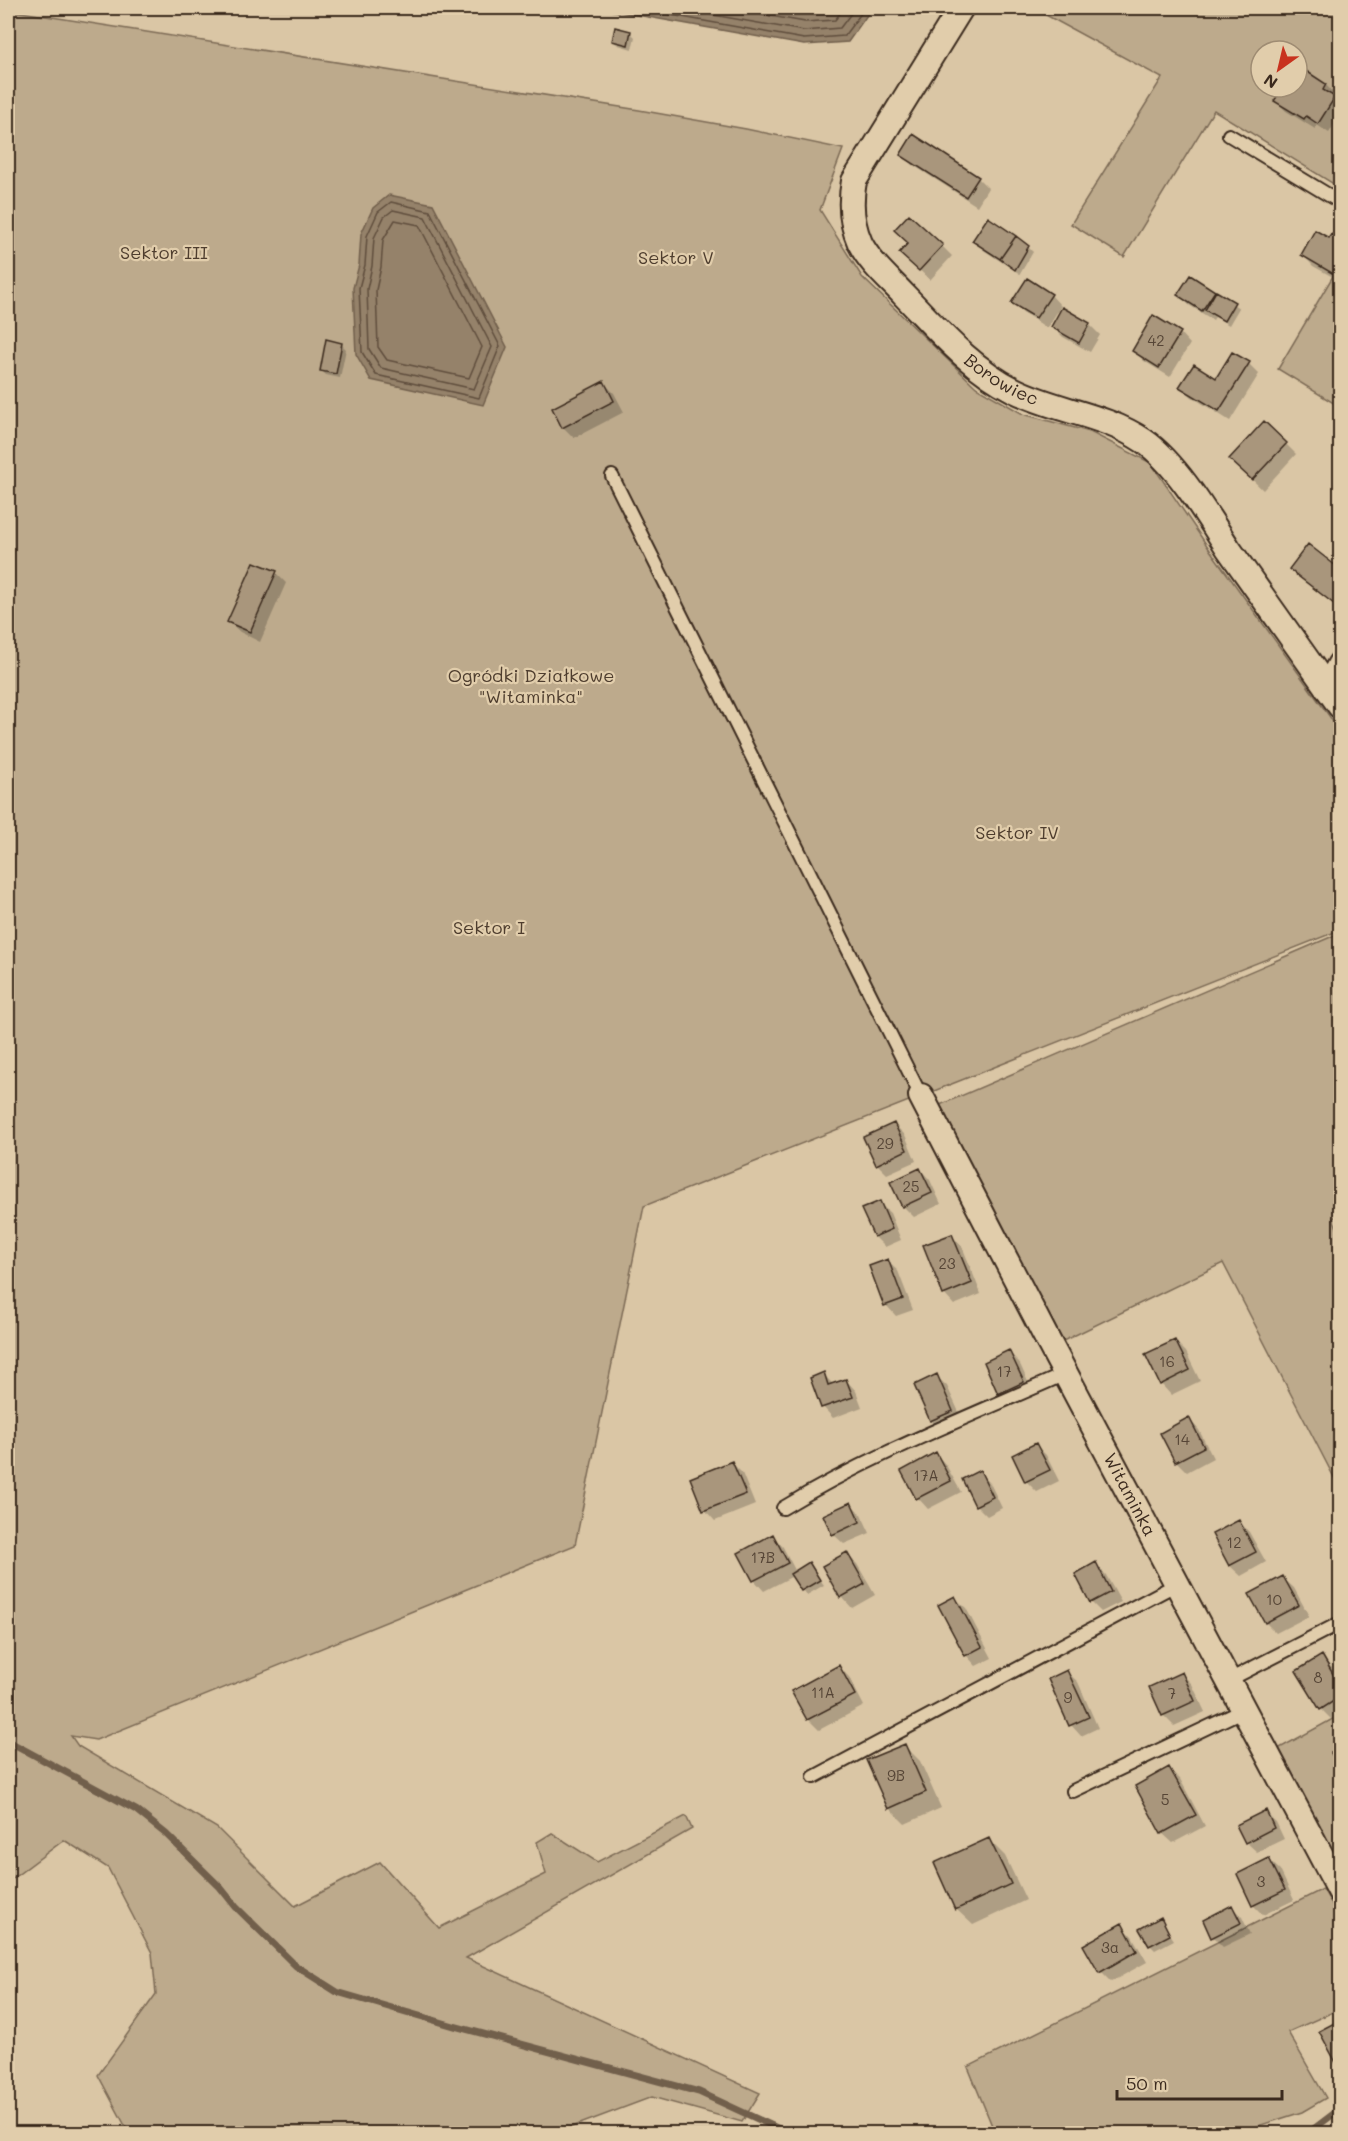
<svg xmlns="http://www.w3.org/2000/svg" width="1348" height="2141" viewBox="0 0 1348 2141" font-family="Mali,sans-serif">
	<rect width="100%" height="100%" fill="#dac6a5"/>
	<filter id="ink" filterUnits="userSpaceOnUse"><feTurbulence type="fractalNoise" baseFrequency=".0167" numOctaves="2"/><feDisplacementMap in="SourceGraphic" scale="12" xChannelSelector="R" yChannelSelector="G"/><feConvolveMatrix kernelMatrix="1 2 1 2 8 2 1 2 1" color-interpolation-filters="sRGB"/></filter>
	<g filter="url(#ink)">
		<path fill="#bdaa8c" stroke="#7c6a55" stroke-width="1.5" fill-rule="evenodd" d="M1033 8H1340V188L1214 110 1124 257 1071 224 1162 78ZM1261 51H1297V87H1261Z
			M8 10 639 110 746 129 843 149 820 210 862 277 976 387 1023 414 1090 432 1151 463 1210 550 1340 731V930L644 1206 575 1545 96 1740 71 1736 78 1746 217 1828 295 1906 380 1862 439 1928 546 1874 537 1842 552 1833 597 1862 686 1816 692 1829 466 1958 760 2093 742 2122 652 2097 556 2133H129L98 2075 156 1994 152 1953 108 1868 64 1840 8 1882Z
			M1340 264V407L1278 369Z
			M1340 933V1214L1333 1218 1340 1235V1489L1223 1263 1061 1342 935 1107Z
			M1340 1715V1873L1276 1750Z
			M1323 1889 1340 1918V2009L1288 2032 1326 2098 1302 2112 1236 2133H995L968 2067Z"/>
		<path fill="#95826a" stroke="#715f4c" stroke-width="1.5" d="M598 8H872L848 42 804 45Z
			M389 195 433 204 507 347 483 405 371 380 356 354 353 288 359 265 361 234 373 208Z"/>
		<path fill="#0003" d="M630 32 635 37 632 49 618 45 613 41Z
			M1297 67 1326 85 1336 96 1334 99 1340 105V115L1329 133 1317 125 1315 129 1286 111 1276 101 1284 87H1297Z
			M902 154 978 178 988 188 977 206 913 165Z
			M1332 236 1340 241V281L1313 266 1303 255 1330 240Z
			M974 241 1028 247 1033 252 1020 274 985 251Z
			M942 246 952 256 930 280 912 263Z
			M1214 292 1239 308 1229 325 1215 317 1213 320 1189 305 1179 295Z
			M1051 295 1061 306 1047 328 1024 313 1013 303Z
			M1063 309 1089 324 1100 335 1090 352 1063 337 1053 327Z
			M1180 333 1190 344 1170 377 1144 361 1133 350Z
			M341 344 346 349 340 378 326 375 321 370Z
			M1249 364 1259 374 1230 421 1192 397 1181 387 1216 380Z
			M604 383 614 393 624 412 574 438 563 427 554 409Z
			M1286 444 1296 454 1263 490 1241 469Z
			M1308 546 1340 571V610L1291 569Z
			M276 573 286 583 260 642 240 632 229 622Z
			M894 1124 905 1135 916 1161 887 1174 877 1164Z
			M920 1169 930 1180 941 1204 914 1217 903 1206Z
			M879 1203 890 1213 901 1240 885 1247 875 1237Z
			M952 1236 962 1246 981 1294 954 1305 944 1294Z
			M887 1261 898 1271 913 1310 896 1316 886 1305Z
			M1175 1341 1186 1352 1200 1381 1171 1395 1161 1384Z
			M1009 1352 1019 1362 1033 1393 1010 1403 1000 1393Z
			M823 1374 834 1385 846 1380 856 1391 862 1407 833 1418 823 1407 812 1379Z
			M936 1376 947 1386 963 1421 942 1431 931 1420 916 1385Z
			M1189 1419 1199 1430 1213 1458 1187 1472 1176 1461Z
			M1036 1445 1046 1455 1059 1481 1037 1492 1026 1481Z
			M936 1454 946 1465 961 1492 928 1509 918 1498 903 1471Z
			M732 1463 742 1473 755 1505 715 1521 705 1510 692 1479Z
			M979 1472 990 1483 1002 1508 987 1516 976 1505Z
			M851 1504 861 1514 870 1533 844 1544 833 1534Z
			M1239 1521 1249 1532 1266 1562 1241 1576 1230 1566 1214 1535Z
			M773 1536 783 1547 796 1572 809 1564 824 1585 807 1595 793 1576 764 1591 754 1580Z
			M847 1554 857 1564 875 1595 852 1608 842 1597 824 1566Z
			M1096 1564 1106 1575 1121 1602 1101 1612 1091 1602Z
			M1283 1578 1294 1588 1309 1616 1276 1633 1266 1623 1251 1595Z
			M955 1598 966 1608 992 1658 976 1666 966 1655Z
			M1322 1657 1332 1668 1340 1682V1713L1331 1719 1321 1709Z
			M839 1667 849 1677 864 1706 819 1730 808 1719Z
			M1067 1672 1078 1682 1098 1728 1081 1736 1071 1725 1050 1680Z
			M1182 1674 1192 1684 1205 1712 1174 1726 1163 1715Z
			M904 1745 920 1761 941 1808 905 1824 889 1808Z
			M1169 1769 1180 1779 1205 1826 1173 1843 1162 1833Z
			M1265 1812 1276 1822 1284 1839 1257 1852 1246 1842Z
			M989 1840 1005 1856 1026 1900 973 1925 956 1909Z
			M1269 1860 1280 1870 1294 1900 1263 1915 1253 1905Z
			M1232 1907 1242 1917 1250 1934 1223 1947 1213 1937Z
			M1160 1919 1174 1940 1155 1950 1150 1945Z
			M1121 1925 1132 1936 1147 1962 1111 1982 1101 1972Z
			M1340 2022V2067L1321 2032Z"/>
		<g fill="none" stroke-linecap="round" stroke-linejoin="round">
			<path stroke="#5f4d3c" stroke-width="1.5" d="M632 8 804 39 844 36 865 8
				M674 8 804 31 840 28 855 8
				M724 8 805 22 835 20 844 8
				M391 202 430 211 500 346 479 398 376 375 362 352 359 288 365 265 367 236 378 212Z
				M393 210 425 217 492 347 474 389 381 368 369 349 367 289 372 266 374 238 384 217Z
				M395 220 419 225 482 347 469 378 387 360 378 347 376 290 381 267 383 240Z"/>
			<path stroke="#715f4c" stroke-width="7" d="M8 1741 136 1810 166 1834 220 1887 236 1907 296 1966 337 1992 454 2026 699 2092 790 2134
				M1307 2134 1340 2109"/>
		</g>
		<path fill="#a9967c" stroke="#3b2a1e" stroke-width="1.5" d="M615 27 631 31 628 45 612 41Z
			M1297 65 1326 84 1323 90 1335 97 1318 124 1306 116 1304 119 1274 101 1283 87H1297Z
			M913 134 979 177 966 197 900 155Z
			M909 214 943 245 919 271 899 253 908 243 894 230Z
			M988 217 1016 236 1000 259 972 241Z
			M1315 230 1329 238 1331 234 1340 239V270L1337 276 1301 255Z
			M1016 236 1029 246 1015 270 1000 259Z
			M1190 275 1215 291 1202 311 1177 295Z
			M1027 278 1052 294 1036 318 1011 303Z
			M1216 291 1235 302 1224 321 1205 310Z
			M1062 307 1090 323 1079 343 1051 327Z
			M1153 315 1181 332 1159 368 1132 351Z
			M326 339 342 343 336 374 320 371Z
			M1232 352 1250 362 1219 411 1179 387 1194 364 1216 378Z
			M604 381 614 401 562 428 552 408Z
			M1264 421 1287 443 1252 480 1229 459Z
			M1308 544 1340 569V596L1334 604 1289 569Z
			M254 562 277 571 250 632 227 622Z
			M894 1123 907 1150 876 1165 863 1137Z
			M920 1168 932 1193 902 1207 890 1182Z
			M880 1201 892 1229 874 1237 861 1209Z
			M952 1234 972 1283 943 1295 923 1245Z
			M888 1259 903 1299 884 1306 869 1266Z
			M1175 1340 1190 1370 1160 1385 1145 1354Z
			M1009 1350 1024 1382 998 1394 984 1362Z
			M824 1372 828 1385 846 1379 853 1397 821 1408 810 1378Z
			M937 1374 953 1411 930 1421 914 1385Z
			M1189 1417 1204 1447 1175 1462 1160 1433Z
			M1036 1443 1050 1470 1025 1482 1012 1455Z
			M936 1452 951 1481 916 1499 901 1471Z
			M732 1461 746 1494 703 1511 690 1478Z
			M980 1470 993 1497 975 1506 962 1479Z
			M851 1502 860 1522 832 1535 823 1515Z
			M1239 1520 1256 1552 1229 1566 1212 1534Z
			M773 1534 788 1563 753 1581 738 1553Z
			M847 1552 865 1584 840 1598 822 1566Z
			M809 1562 820 1580 801 1591 790 1574Z
			M1096 1562 1111 1592 1090 1603 1075 1574Z
			M1283 1576 1299 1605 1265 1623 1249 1594Z
			M955 1596 982 1647 965 1656 938 1605Z
			M1322 1655 1340 1686V1697L1320 1710 1296 1671Z
			M839 1665 855 1695 807 1720 791 1691Z
			M1067 1670 1089 1717 1069 1726 1048 1679Z
			M1182 1672 1195 1701 1162 1716 1149 1687Z
			M905 1744 926 1792 888 1809 866 1760Z
			M1340 1748V1769L1331 1753Z
			M1169 1767 1196 1815 1161 1834 1135 1786Z
			M1266 1810 1274 1828 1245 1843 1236 1825Z
			M989 1838 1011 1884 955 1910 934 1863Z
			M1269 1858 1285 1890 1252 1906 1237 1874Z
			M1232 1905 1241 1923 1211 1938 1203 1920Z
			M1161 1917 1170 1935 1149 1946 1139 1929Z
			M1122 1923 1137 1951 1099 1973 1083 1945Z
			M1340 2020V2070L1319 2031Z"/>
		<g fill="none" stroke-linecap="round" stroke-linejoin="round">
			<defs>
				<path id="lane" d="M1229 135 1340 202
					M612 476 921 1096
					M783 1508C872 1454 971 1416 1065 1374
					M1229 1680 1340 1623
					M814 1777 1177 1584
					M1073 1791 1244 1710"/>
				<g id="street">
					<path id="s1" d="M961 8 854 181C850 202 851 223 860 243 870 263 889 279 904 295 938 330 969 367 1014 390 1056 411 1104 414 1144 441 1176 463 1207 515 1228 548L1340 706"/>
					<path d="M1327 688 1340 664"/>
					<path id="s2" d="M921 1096 1046 1337 1340 1891"/>
				</g>
			</defs>
			<use href="#lane" stroke="#3b2a1e" stroke-width="16"/>
			<use href="#street" stroke="#3b2a1e" stroke-width="28"/>
			<use href="#lane" stroke="#e1cdab" stroke-width="12"/>
			<use href="#street" stroke="#e1cdab" stroke-width="24"/>
		</g>
	</g>
	<g text-anchor="middle" stroke-width="4.5" stroke-linejoin="round" paint-order="stroke">
		<g font-size="15" fill="#564536">
			<text x="1156" y="346">42</text>
			<text x="885" y="1149">29</text>
			<text x="911" y="1192">25</text>
			<text x="947" y="1269">23</text>
			<text x="1167" y="1367">16</text>
			<text x="1004" y="1377">17</text>
			<text x="1182" y="1445">14</text>
			<text x="926" y="1481">17A</text>
			<text x="1234" y="1548">12</text>
			<text x="763" y="1563">17B</text>
			<text x="1274" y="1605">10</text>
			<text x="1318" y="1683">8</text>
			<text x="823" y="1698">11A</text>
			<text x="1172" y="1699">7</text>
			<text x="1068" y="1703">9</text>
			<text x="896" y="1781">9B</text>
			<text x="1165" y="1805">5</text>
			<text x="1261" y="1887">3</text>
			<text x="1110" y="1953">3a</text>
		</g>
		<g font-size="18" fill="#4e3d2e" stroke="#e1cdab">
			<text x="164" y="259">Sektor III</text>
			<text x="676" y="264">Sektor V</text>
			<text x="531" y="682">Ogródki Działkowe<tspan x="531" dy="21">"Witaminka"</tspan></text>
			<text x="1017" y="839">Sektor IV</text>
			<text x="489" y="934">Sektor I</text>
		</g>
		<g font-size="18" fill="#3b2a1e" stroke="#e1cdab">
			<text dy="6" stroke="none"><textPath href="#s1" startOffset="465">Borowiec</textPath></text>
			<text dy="6" stroke="none"><textPath href="#s2" startOffset="450">Witaminka</textPath></text>
		</g>
	</g>
	<rect width="1348" height="2141" fill="none" stroke="#e1cdab" stroke-width="30"/>
	<rect x="15" y="15" width="1318" height="2111" fill="none" stroke="#3b2a1e" stroke-width="2" filter="url(#ink)"/>
	<g transform="translate(1279 69) rotate(214)"><circle r="28" fill="#e1cdab" stroke="#9f8c73" stroke-width="1.5"/>
	<path d="M0-4.5L10 22L0 15L-10 22Z" fill="#c8321e"/>
	<text y="-9" font-size="16" font-weight="bold" text-anchor="middle" fill="#3b2a1e">N</text>
	</g>
	<path d="M1117 2090v9h165v-9" fill="none" stroke="#3b2a1e" stroke-width="3"/>
	<text x="1126" y="2090" font-size="18" fill="#3b2a1e" stroke="#e1cdab" stroke-width="4.5" paint-order="stroke">50 m</text>
</svg>
